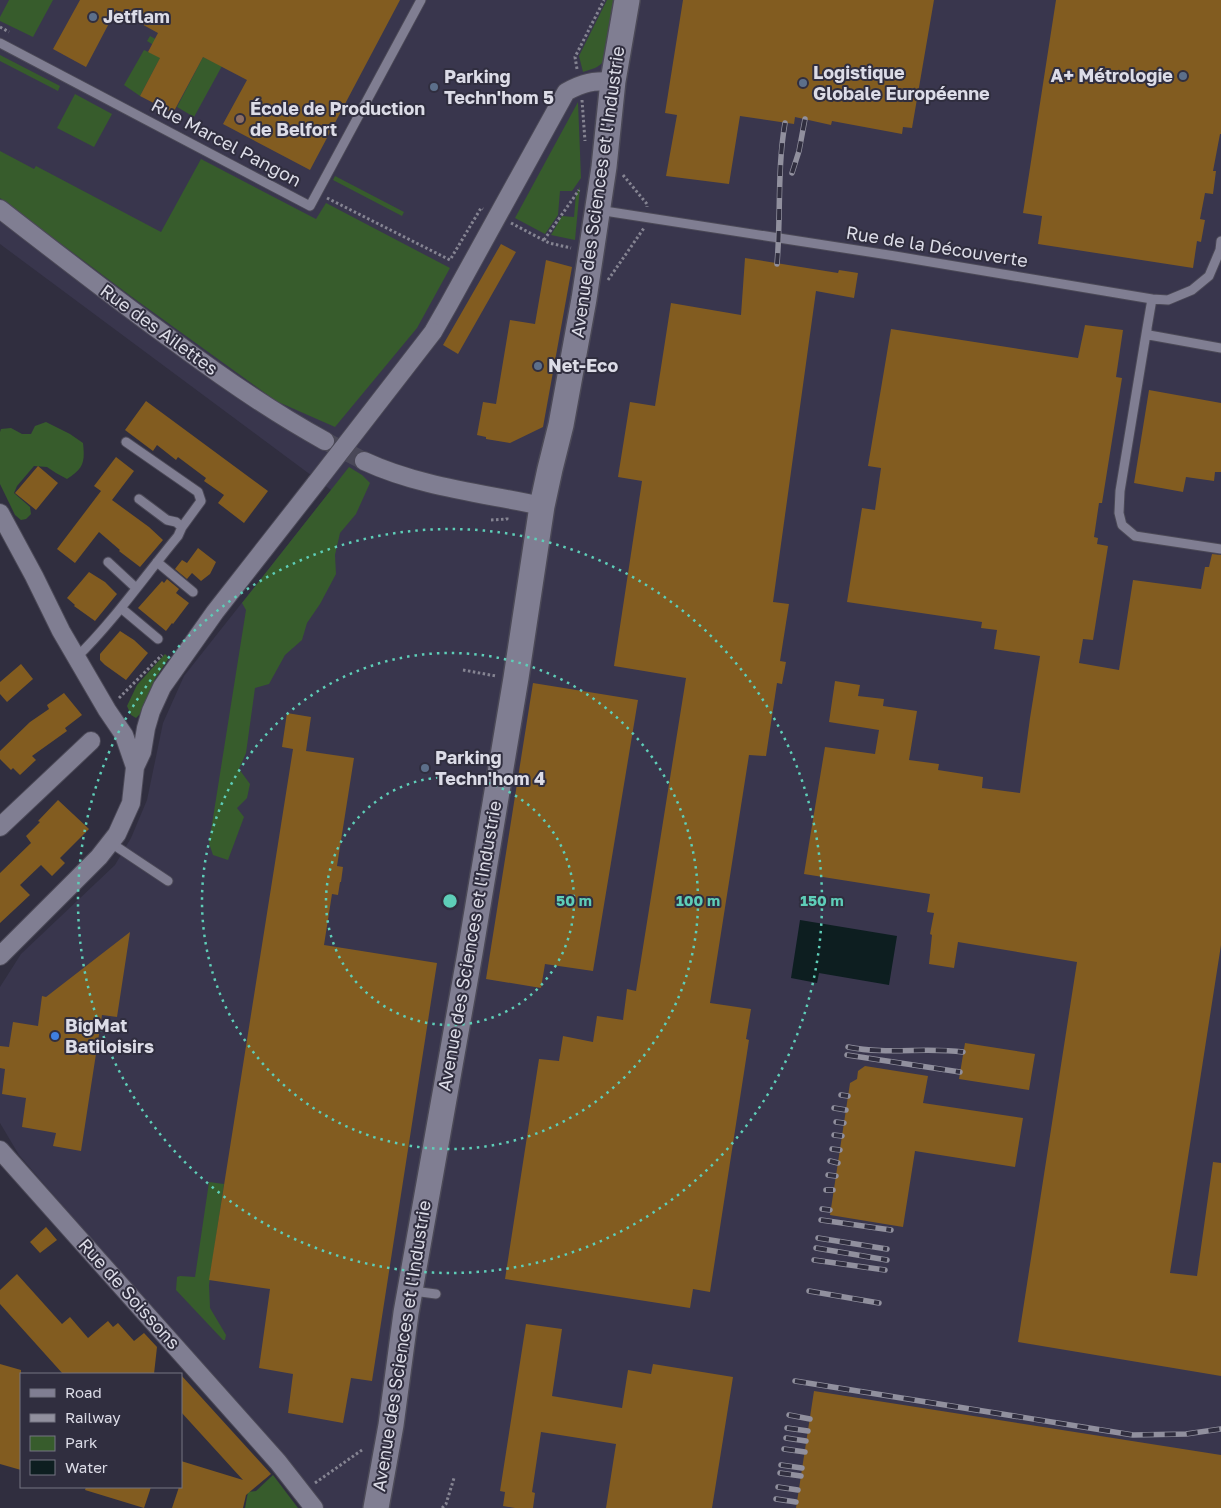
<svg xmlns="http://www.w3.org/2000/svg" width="1221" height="1508" viewBox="0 0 1221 1508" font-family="'Golos Text',sans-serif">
	<rect width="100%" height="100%" fill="#302e3f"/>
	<path fill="#39364d" d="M0 0H1221V1508H323L19 1155 0 1123V987L21 954 115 865 131 838 147 800 163 723 184 676 331 490 0 244Z"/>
	<path fill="#375c2c" d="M9 0H53L33 37 0 21V17Z
		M607 0H616L604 60C600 68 591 69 583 72L579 56Z
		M150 36 167 45 140 96 124 85 144 50 153 54 157 47 147 41Z
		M0 55 60 86 58 91 0 61Z
		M203 57 222 66 194 117 177 107Z
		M75 94 112 114 94 147 57 128Z
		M578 102 581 178 572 191H560L558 215 545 234 515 218Z
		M0 151 34 169 36 166 161 232 201 159 316 219 326 203 450 268 417 328 335 427 276 401 132 297 0 198Z
		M335 176 404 212 402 216 333 180Z
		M580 187 575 240 551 235 562 216 574 217 576 194Z
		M46 422 70 434 83 443C85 462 84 468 67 479L56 473 47 467 34 466 17 486 14 493 30 507 31 514 26 519 21 520 15 515 0 484V432L1 429 11 428 22 434H31L35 426Z
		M349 467 362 475 370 483 356 514 340 533 335 555 336 574 320 604 307 623 302 640 285 655 269 684 255 688 246 753 239 769 250 784 247 798 237 808 244 817 228 860 213 855 209 843 246 610 242 603Z
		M165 654 169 658 155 679 140 714 136 718 131 715 127 706 137 685Z
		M209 1182 224 1184 209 1285 210 1308 226 1335 225 1340H223L176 1290 177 1277 180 1276 195 1277Z
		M273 1475 298 1508H245L248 1492 256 1491Z"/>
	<path fill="#0d1e20" d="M800 920 897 936 889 985 819 973 817 983 791 978Z"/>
	<path fill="#825c20" d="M80 0H400L310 170 223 124 247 80 203 57 173 113 140 96 160 58 148 52 158 33 116 10 86 67 53 49Z
		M683 0H934L912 128 903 127 902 134 832 121 831 125 795 117 794 124 740 116 729 184 666 176 677 115 665 113Z
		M1056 0H1221V134H1220L1213 171H1216L1213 194 1205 193 1200 219 1205 220 1201 242 1197 241 1193 268 1038 244 1042 216 1023 213Z
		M501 244 516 252 458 354 443 345Z
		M745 258 838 273 839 270 858 273 854 298 816 291 773 602 789 604 780 661 786 662 782 684 777 683 766 756 749 755 710 1003 751 1009 746 1039 749 1040 710 1292 693 1289 690 1308 505 1279 539 1059 559 1061 563 1036 593 1042 597 1016 623 1020 627 989 636 991 686 678 614 666 642 481 618 477 630 402 655 406 671 303 741 315Z
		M546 260 572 267 543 427 510 443 486 439V437L477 435 483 402 496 404 510 320 535 324Z
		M1085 325 1123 330 1116 377 1122 378 1102 503H1099L1094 537 1098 538 1097 544 1108 546 1093 640 1083 639 1079 663 1119 670 1133 580 1201 589 1205 567H1209L1212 554 1221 555V945L1170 1273 1197 1276 1213 1162 1221 1163V1376L1018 1342 1077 962 958 942 954 968 929 964 932 935 930 934 934 913 927 912 930 894 804 874 825 747 875 754 879 730 829 722 835 681 860 685 858 696 884 699 883 706 917 711 909 760 939 764 938 770 983 777 982 788 1020 793 1030 718 1040 656 994 649 997 630 981 628 982 622 847 602 862 508 875 510 881 468 868 466 891 329 1078 358Z
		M1149 390 1221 403V472H1215L1214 481 1186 477 1183 492 1134 483Z
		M146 401 268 491 244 523 218 503 224 495 204 481 206 478 178 457 176 460 157 445 153 451 125 430Z
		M116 457 134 471 112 500 149 527 163 540 140 567 119 551 120 550 99 532 75 563 57 549 101 491 94 486Z
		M38 466 58 483 36 510 15 493Z
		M198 548 216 562 210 574 201 581 192 573 187 579 175 569 182 560 187 563Z
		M89 572 105 582 117 594 95 621 74 606 75 605 67 598Z
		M167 579 179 589 176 593 189 603 173 624 172 623 166 631 138 608 162 581 164 583Z
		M120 631 134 640 148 653 126 680 105 665 100 660V654Z
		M21 664 33 679 7 702 0 694V682Z
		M533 683 638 700 593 971 545 964 541 988 486 979Z
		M64 693 82 715 65 728 67 731 32 756 36 760 20 775 13 768 11 770 0 759V751L30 722 49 709 47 705Z
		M287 713 311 717 306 751 354 758 337 866 343 867 341 882H340L338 895 332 894 324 945 437 963 372 1381 351 1378 343 1423 288 1413 293 1374 259 1368 270 1289 209 1280 293 749 282 747Z
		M58 800 89 829 60 858 65 863 52 876 41 865 20 885 30 895 0 923V873L31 843 26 836 40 822 38 821Z
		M130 932 117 1017 102 1015 81 1151 53 1146 56 1133 22 1127 26 1098 2 1094 5 1069 0 1068V1046L9 1047 13 1022 38 1026 42 996 46 997Z
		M965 1043 1035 1054 1029 1090 959 1079Z
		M865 1066 928 1076 923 1103 1023 1118 1015 1167 915 1151 903 1227 830 1215 850 1083 857 1079 858 1071Z
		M46 1227 57 1240 40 1253 30 1242Z
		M17 1274 62 1324 70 1317 88 1338 108 1321 113 1327 118 1323 134 1341 144 1333 157 1347 154 1374H63L0 1304V1290Z
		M526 1324 562 1329 552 1396 622 1408 628 1370 651 1374 653 1364 733 1377 712 1508H606L616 1444 541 1432 532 1492 535 1493 533 1508H515L503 1506 505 1492 500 1491Z
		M0 1364 21 1370V1470L0 1464Z
		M181 1375 271 1474 246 1495 243 1508H172L179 1487H181V1461L243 1480 181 1412Z
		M814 1391 1221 1455V1508H796Z
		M86 1487H151L144 1508 85 1490Z"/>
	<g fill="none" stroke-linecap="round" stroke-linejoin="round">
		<path stroke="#4a4858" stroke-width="18" stroke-dasharray="18 9" stroke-linecap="butt" d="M325 441 364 461"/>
		<defs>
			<path id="lane" d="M0 43 310 206 421 0
				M598 210 895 256 1152 299 1168 300 1192 290 1209 276 1220 250 1221 241
				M1152 299 1147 328V333L1149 335 1221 348
				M1147 328 1120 491 1119 513 1122 525 1135 536 1221 549
				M139 499 167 520 176 522 182 527
				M108 562 136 588
				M157 562 193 592
				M121 608 158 639
				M76 658C114 621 144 577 178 536L182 527 201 501 198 492 126 442
				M111 843 168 881
				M413 1291 436 1294"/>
			<path id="street" d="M0 209C59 255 118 301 179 345 226 380 274 413 325 441
				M433 332 449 304 566 92C584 82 593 81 613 81
				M364 461C420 487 482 493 542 506
				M0 513 34 576 61 631 107 710 124 735 133 761 135 767 131 803 117 834 99 857 0 956
				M135 767 142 752 146 728 151 711 162 687 215 612 316 483
				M0 827 91 741
				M0 1150 278 1462 314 1508"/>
			<path id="secondary" d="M376 1508 391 1425 406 1313 470 953 516 678 542 506 550 469 561 425 584 299 604 167 613 81 627 0"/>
		</defs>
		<use href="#lane" stroke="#4b4957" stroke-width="11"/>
		<use href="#street" stroke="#4b4957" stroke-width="20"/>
		<use href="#secondary" stroke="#4b4957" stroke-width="28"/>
		<path stroke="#858492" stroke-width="3" stroke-dasharray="2.5 2.5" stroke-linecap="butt" d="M0 27 9 32
			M577 69 575 57 604 0
			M582 100 585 141
			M623 175 647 204V207
			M327 198 450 260 481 208 483 209
			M511 223 549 243 571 248
			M544 240 579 190
			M608 280 644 228
			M491 520 507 519V516
			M463 670 496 676
			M119 698 162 655
			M315 1483 362 1450
			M442 1508 446 1504 454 1478"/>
		<use href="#lane" stroke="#807e92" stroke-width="9"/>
		<use href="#street" stroke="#807e92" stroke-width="18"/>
		<use href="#secondary" stroke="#807e92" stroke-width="25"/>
		<defs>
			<path id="rail" d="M792 173 799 151 805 119
				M777 264C781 217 777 169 785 123
				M848 1047C887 1055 925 1047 963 1052
				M847 1055 960 1072
				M841 1095 848 1096
				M834 1108 846 1110
				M836 1122 844 1123
				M834 1135 842 1136
				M832 1149 840 1150
				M830 1161 838 1163
				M828 1175 836 1176
				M826 1190H833
				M822 1209 830 1210
				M821 1220 891 1230
				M818 1238 887 1249
				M816 1248 887 1260
				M814 1260 885 1270
				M809 1291 879 1303
				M795 1381 1133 1435 1186 1434 1221 1429
				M789 1415 810 1419
				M787 1428 808 1431
				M786 1438 806 1441
				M784 1449 805 1452
				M781 1465 802 1468
				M780 1473 801 1476
				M778 1487 798 1490
				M776 1499 796 1502"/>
		</defs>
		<use href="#rail" stroke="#91909e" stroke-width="5.5"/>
		<use href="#rail" stroke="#302e3f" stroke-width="4" stroke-dasharray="11" stroke-linecap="butt"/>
		<defs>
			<path id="street-bridge" d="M316 483 433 332"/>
		</defs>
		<use href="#street-bridge" stroke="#4b4957" stroke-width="20" stroke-linecap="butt"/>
		<use href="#street-bridge" stroke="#807e92" stroke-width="18"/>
	</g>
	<g fill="none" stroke="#5eceb8" stroke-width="2.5" stroke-dasharray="2.5 5">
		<circle cx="450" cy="901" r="124"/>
		<circle cx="450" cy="901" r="248"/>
		<circle cx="450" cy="901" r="372"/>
	</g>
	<g fill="#5c6f8a" stroke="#302e3f" stroke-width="2">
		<circle cx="93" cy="17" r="5"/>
		<circle cx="1183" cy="76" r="5"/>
		<circle cx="803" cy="83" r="5"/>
		<circle cx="434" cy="87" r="5"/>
		<circle cx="538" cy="366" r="5"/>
		<circle cx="425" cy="768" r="5"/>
	</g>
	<circle fill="#8d6e63" stroke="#302e3f" stroke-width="2" cx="240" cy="119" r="5"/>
	<circle fill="#3f7fe0" stroke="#302e3f" stroke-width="2" cx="55" cy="1036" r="5"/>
	<g text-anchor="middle" stroke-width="4" stroke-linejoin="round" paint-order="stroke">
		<g font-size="18" font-weight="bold" fill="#dcdce7" stroke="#302e3f" text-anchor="start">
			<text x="103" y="23">Jetflam</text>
			<text x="813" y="79">Logistique<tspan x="813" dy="21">Globale Européenne</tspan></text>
			<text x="1173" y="82" text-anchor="end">A+ Métrologie</text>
			<text x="444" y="83">Parking<tspan x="444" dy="21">Techn'hom 5</tspan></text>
			<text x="250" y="115">École de Production<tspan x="250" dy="21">de Belfort</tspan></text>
			<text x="548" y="372">Net-Eco</text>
			<text x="435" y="764">Parking<tspan x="435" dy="21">Techn'hom 4</tspan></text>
			<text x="65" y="1032">BigMat<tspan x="65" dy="21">Batiloisirs</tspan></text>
		</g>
		<g font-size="18" fill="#dcdce7" stroke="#302e3f">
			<text transform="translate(226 143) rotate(28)" y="6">Rue Marcel Pangon</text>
			<text transform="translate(598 192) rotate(-82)" y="6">Avenue des Sciences et l'Industrie</text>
			<text transform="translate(937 247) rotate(9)" y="6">Rue de la Découverte</text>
			<text transform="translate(159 330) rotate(36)" y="6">Rue des Ailettes</text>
			<text transform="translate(470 946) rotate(-80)" y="6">Avenue des Sciences et l'Industrie</text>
			<text transform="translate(129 1294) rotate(48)" y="6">Rue de Soissons</text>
			<text transform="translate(402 1346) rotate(-81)" y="6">Avenue des Sciences et l'Industrie</text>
		</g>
	</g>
	<circle cx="450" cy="901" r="8" fill="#5eceb8" stroke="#302e3f" stroke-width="2.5"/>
	<g font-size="15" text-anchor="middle" font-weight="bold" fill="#5eceb8" stroke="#302e3f" stroke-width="4" stroke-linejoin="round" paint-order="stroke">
		<text x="574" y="906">50 m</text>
		<text x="698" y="906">100 m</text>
		<text x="822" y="906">150 m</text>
	</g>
	<rect x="20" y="1373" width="162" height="115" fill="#302e3f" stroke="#757482"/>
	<rect x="30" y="1389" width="25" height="8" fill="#807e92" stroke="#757482"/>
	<text x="65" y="1398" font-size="15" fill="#dcdce7">Road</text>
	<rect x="30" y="1414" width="25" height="8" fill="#91909e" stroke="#757482"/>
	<text x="65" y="1423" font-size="15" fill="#dcdce7">Railway</text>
	<rect x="30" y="1436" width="25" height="15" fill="#375c2c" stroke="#757482"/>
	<text x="65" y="1448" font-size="15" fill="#dcdce7">Park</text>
	<rect x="30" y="1460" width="25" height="15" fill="#0d1e20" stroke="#757482"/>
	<text x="65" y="1473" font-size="15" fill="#dcdce7">Water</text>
</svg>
